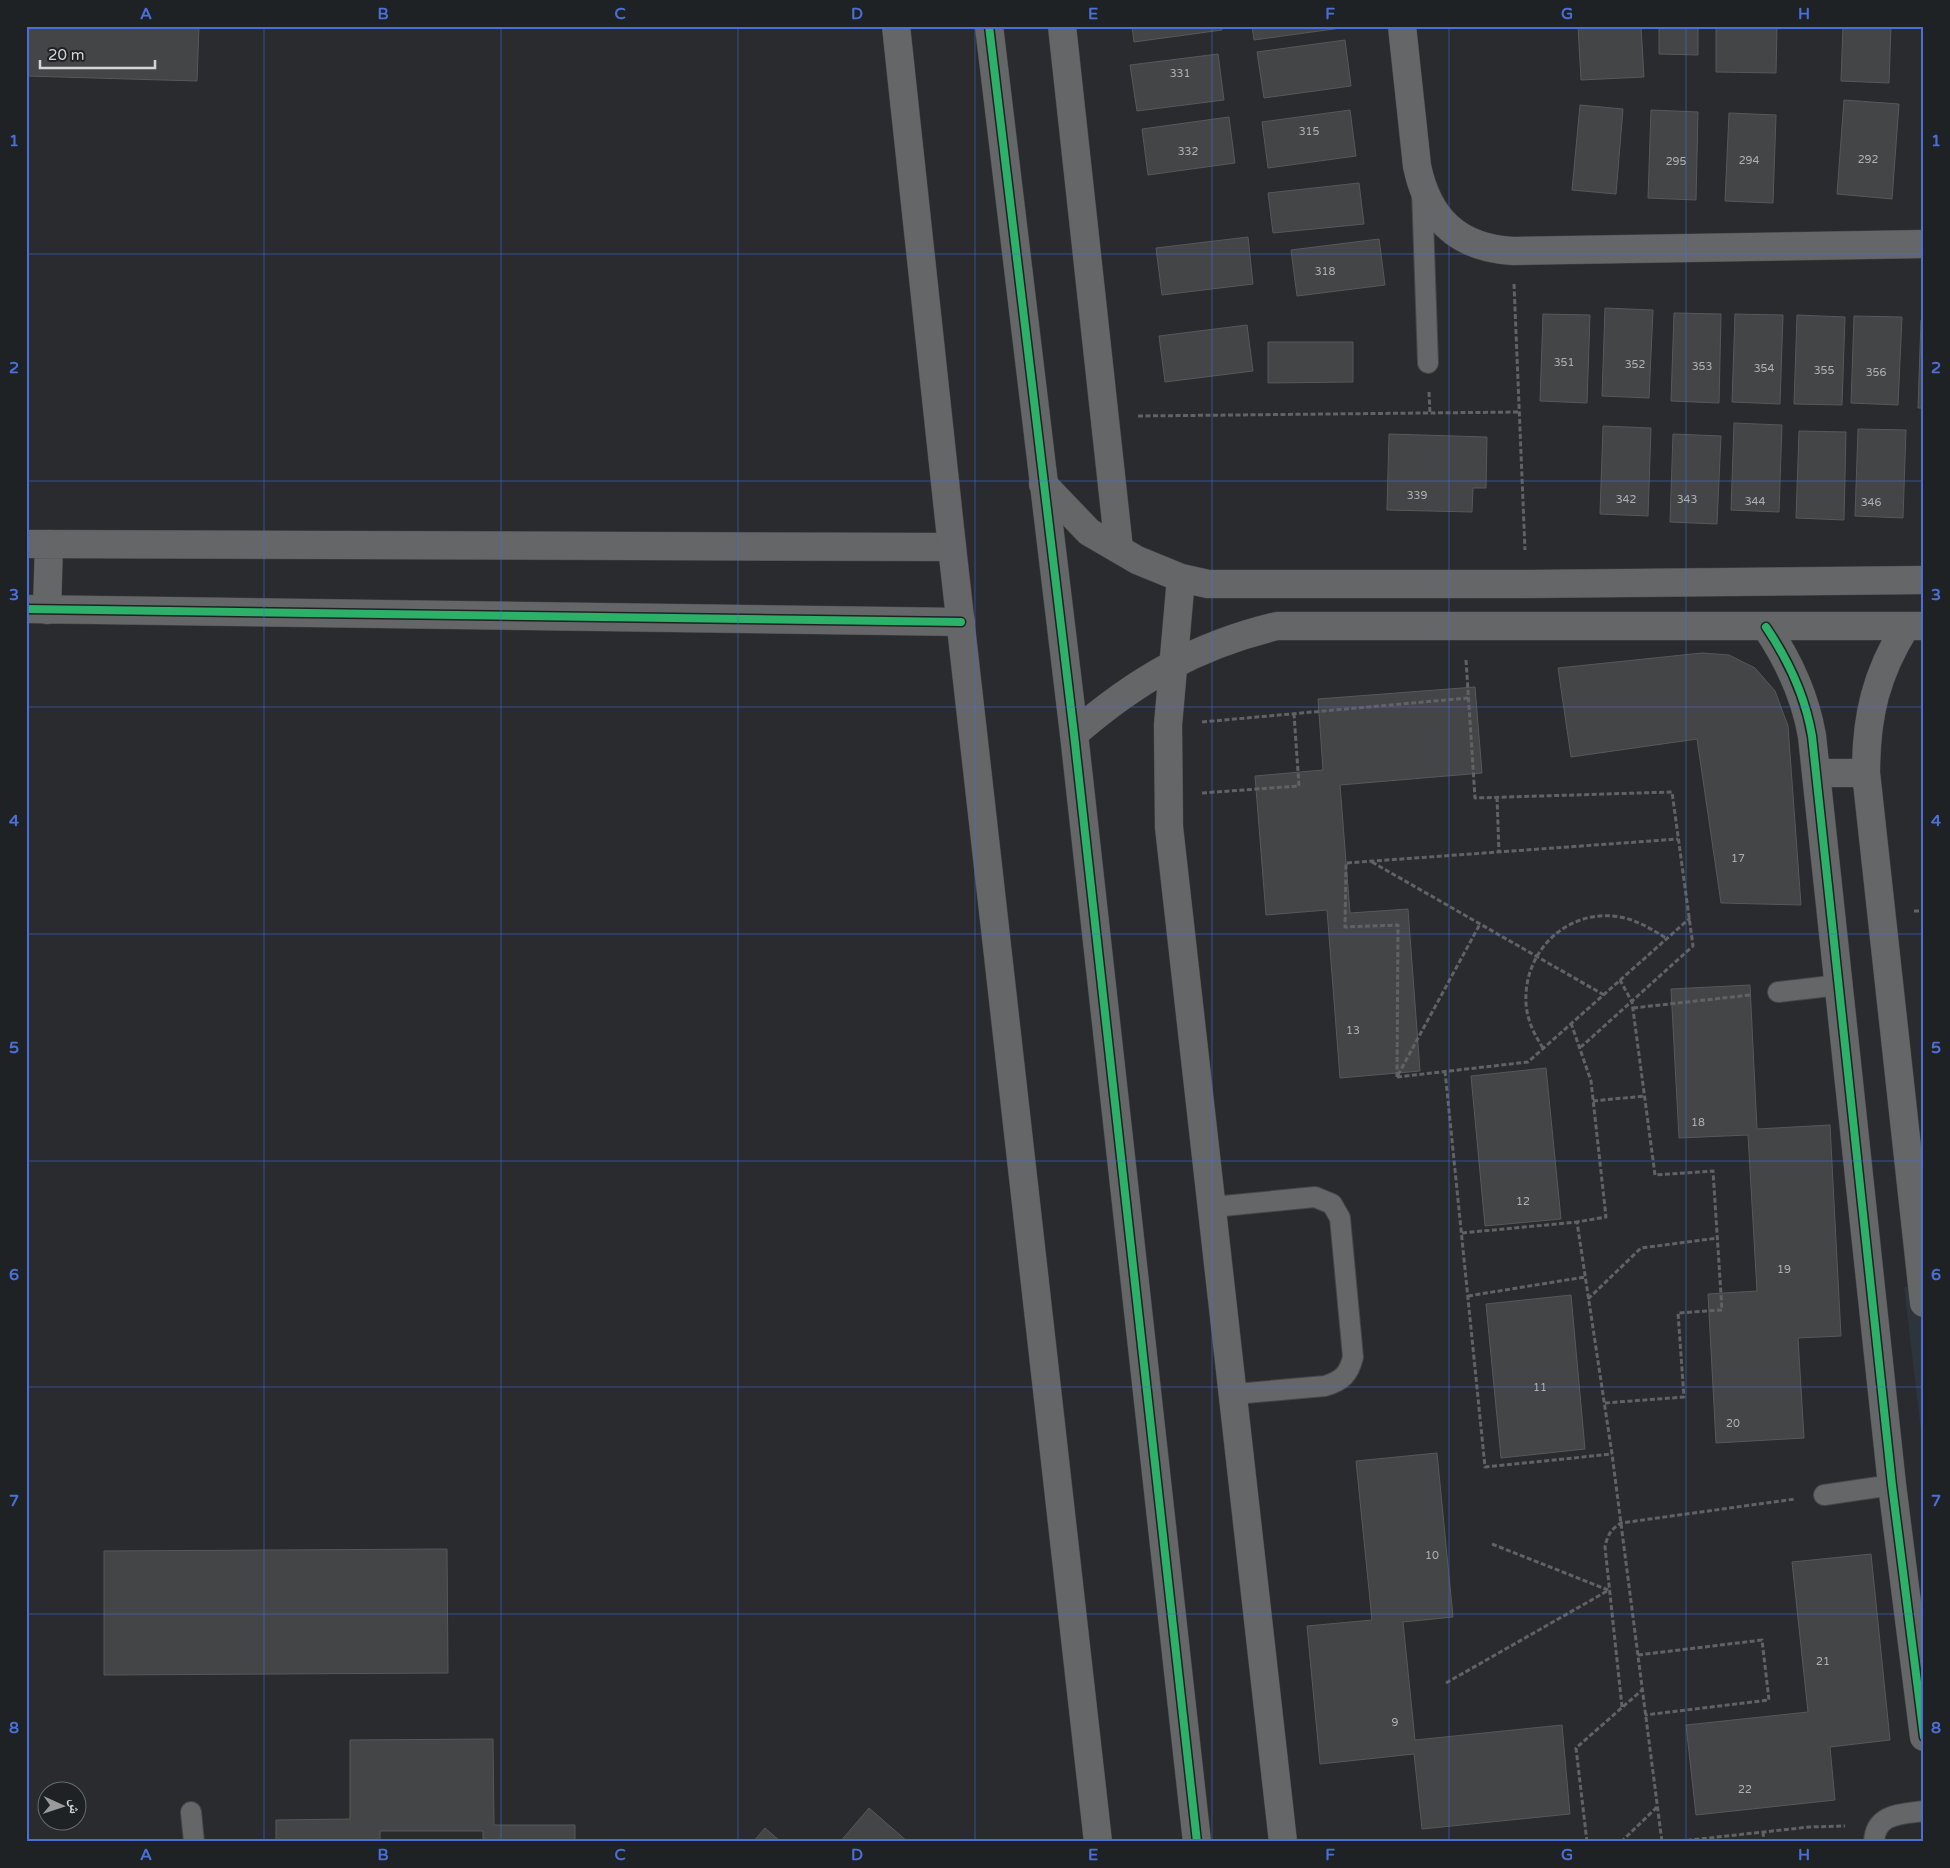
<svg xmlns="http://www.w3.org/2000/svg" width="1950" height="1868" viewBox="0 0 1950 1868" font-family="'Varela Round','Noto Naskh Arabic',sans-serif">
	<rect width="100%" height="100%" fill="#292b2e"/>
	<path fill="#2e343b" d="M1904 1287H1924V1456Z"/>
	<path fill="#434546" stroke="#565859" d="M26 26H199L197 81 26 76Z
		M1132 26H1221L1222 30 1134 42Z
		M1252 26H1341V28L1254 40Z
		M1578 26H1641L1644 77 1581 80Z
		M1659 26H1698V55L1659 54Z
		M1716 26H1777L1776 73 1716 72Z
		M1843 26H1891L1889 83 1841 81Z
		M1345 40 1351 86 1264 98 1257 52Z
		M1218 54 1224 100 1137 111 1130 65Z
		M1844 100 1899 104 1892 199 1837 194Z
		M1580 105 1623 109 1616 194 1572 190Z
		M1350 110 1356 156 1268 168 1262 122Z
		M1651 110 1698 112 1696 200 1648 198Z
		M1729 113 1776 115 1773 203 1725 201Z
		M1229 117 1235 163 1148 175 1142 129Z
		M1359 183 1364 224 1273 233 1268 193Z
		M1248 237 1253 284 1162 295 1156 248Z
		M1379 239 1385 285 1297 296 1291 250Z
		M1605 308 1653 310 1649 398 1602 396Z
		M1674 313 1721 314 1719 403 1671 401Z
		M1543 314 1590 315 1587 403 1540 401Z
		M1735 314 1783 315 1780 404 1732 402Z
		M1797 315 1845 317 1842 405 1794 404Z
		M1854 316 1902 317 1898 405 1851 403Z
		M1921 320H1924V408H1918Z
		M1247 325 1253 371 1165 382 1159 336Z
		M1268 342H1353V382L1268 383Z
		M1734 423 1782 425 1779 512 1731 510Z
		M1603 426 1651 428 1648 516 1600 514Z
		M1858 429 1906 430 1903 518 1855 516Z
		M1799 431 1846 432 1844 520 1796 518Z
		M1389 434 1487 437 1486 488H1473L1472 512 1387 510Z
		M1673 434 1721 436 1717 524 1670 522Z
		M1702 653 1729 655 1755 668 1775 691 1788 726 1801 905 1721 903 1697 739 1571 757 1558 668Z
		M1475 687 1482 773 1340 785 1350 913 1408 909 1420 1071 1340 1078 1327 910 1266 915 1255 776 1323 770 1318 699Z
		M1750 985 1757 1129 1830 1125 1841 1336 1798 1338 1804 1438 1716 1443 1708 1294 1757 1291 1748 1135 1679 1138 1671 989Z
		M1546 1068 1561 1219 1485 1226 1471 1076Z
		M1571 1295 1585 1449 1501 1458 1486 1304Z
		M1437 1453 1453 1617 1403 1622 1415 1740 1562 1725 1570 1814 1422 1829 1414 1754 1320 1764 1307 1626 1372 1620 1356 1461Z
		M447 1549 448 1673 104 1675V1551Z
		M1871 1554 1890 1740 1830 1747 1835 1800 1696 1815 1686 1725 1808 1712 1792 1562Z
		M493 1739 494 1825H575V1842H483V1831H380V1842H276V1820L350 1819V1740Z
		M869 1808 908 1842H840Z
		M765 1828 781 1842H753Z"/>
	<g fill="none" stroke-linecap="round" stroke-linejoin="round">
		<defs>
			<path id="service" d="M1422 191 1428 363
				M1778 992 1839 985
				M1213 1207 1315 1197 1332 1204 1340 1218 1353 1357C1349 1374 1342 1381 1325 1386L1235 1394
				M1824 1495 1892 1485
				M191 1812 194 1842
				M1874 1842C1875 1813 1902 1814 1924 1811"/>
			<path id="minor" d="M1062 26 1119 549
				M1402 26 1417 166C1428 219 1458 248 1513 251L1924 244
				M1043 484 1089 532 1137 560 1181 578 1208 584H1526L1924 580
				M26 544 952 547
				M1181 578 1168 725 1169 827 1283 1842
				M26 609 961 622
				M47 610 49 544
				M1906 626C1876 674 1866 716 1866 773L1924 1303
				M1766 627C1789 661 1805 695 1812 736L1892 1485 1924 1737
				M1074 734C1136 680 1197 645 1277 626H1924
				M1816 773H1866"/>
			<path id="tertiary" d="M896 26 952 547 1098 1842
				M989 26 1074 734 1197 1842"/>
		</defs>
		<use href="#service" stroke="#454648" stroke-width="22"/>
		<use href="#minor" stroke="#454648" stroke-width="29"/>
		<use href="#tertiary" stroke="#454648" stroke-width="29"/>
		<path stroke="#616264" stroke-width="3" stroke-dasharray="5 2.5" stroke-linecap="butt" d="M1514 284 1525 550
			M1429 392 1430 413
			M1138 416 1519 412
			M1466 660 1475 798 1672 792 1693 946 1581 1047
			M1202 722 1468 698
			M1202 793 1299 786 1294 714
			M1497 797 1499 852
			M1372 862 1604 995
			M1914 911H1924
			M1633 1008 1750 995
			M1571 1023 1591 1081 1606 1217 1577 1222 1612 1454 1662 1842
			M1543 1048C1534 1034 1527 1020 1526 1003 1523 949 1571 905 1625 918 1640 922 1653 930 1666 938
			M1445 1071 1485 1467 1612 1454
			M1398 1075 1480 924
			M1397 1077 1398 925 1345 927 1346 863 1678 839
			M1397 1077 1528 1062 1690 918
			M1593 1101 1645 1096
			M1462 1233 1577 1222
			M1468 1296 1585 1277
			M1588 1299 1641 1248 1718 1238
			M1605 1403 1684 1397 1678 1313 1722 1310 1713 1171 1655 1175 1632 1002 1620 980
			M1492 1544 1608 1590
			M1638 1655 1762 1640 1769 1700 1645 1715
			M1446 1683 1609 1590
			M1622 1707 1605 1547C1607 1536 1611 1529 1621 1523L1795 1499
			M1763 1832 1764 1842
			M1587 1842 1576 1748 1642 1690
			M1621 1842 1657 1807
			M1672 1842 1809 1827 1845 1826"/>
		<use href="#service" stroke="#646668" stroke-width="20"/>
		<use href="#minor" stroke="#646668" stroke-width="28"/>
		<use href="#tertiary" stroke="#646668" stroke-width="28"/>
		<defs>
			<path id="cycleway" d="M989 26 1074 734 1197 1842
				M26 609 961 622
				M1766 627C1789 661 1805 695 1812 736L1892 1485 1924 1737"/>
		</defs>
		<use href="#cycleway" stroke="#1f2225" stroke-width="11"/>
		<use href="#cycleway" stroke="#2db169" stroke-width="8"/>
	</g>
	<path fill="none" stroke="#4a70d8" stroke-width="1" stroke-opacity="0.55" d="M264 26V1842M501 26V1842M738 26V1842M975 26V1842M1212 26V1842M1449 26V1842M1686 26V1842M26 254H1924M26 481H1924M26 707H1924M26 934H1924M26 1161H1924M26 1387H1924M26 1614H1924"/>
	<g text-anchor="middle" stroke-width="4.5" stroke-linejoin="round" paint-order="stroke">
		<g font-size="11" fill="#afb1b3">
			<text x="1180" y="77">331</text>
			<text x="1309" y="135">315</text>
			<text x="1188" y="155">332</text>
			<text x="1868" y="163">292</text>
			<text x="1749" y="164">294</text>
			<text x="1676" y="165">295</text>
			<text x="1325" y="275">318</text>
			<text x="1564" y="366">351</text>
			<text x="1635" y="368">352</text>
			<text x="1702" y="370">353</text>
			<text x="1764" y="372">354</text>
			<text x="1824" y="374">355</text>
			<text x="1876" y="376">356</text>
			<text x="1417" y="499">339</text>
			<text x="1626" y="503">342</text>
			<text x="1687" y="503">343</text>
			<text x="1755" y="505">344</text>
			<text x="1871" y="506">346</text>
			<text x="1738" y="862">17</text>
			<text x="1353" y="1034">13</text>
			<text x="1698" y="1126">18</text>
			<text x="1523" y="1205">12</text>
			<text x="1784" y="1273">19</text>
			<text x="1540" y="1391">11</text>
			<text x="1733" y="1427">20</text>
			<text x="1432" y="1559">10</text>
			<text x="1823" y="1665">21</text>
			<text x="1395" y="1726">9</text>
			<text x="1745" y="1793">22</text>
		</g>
	</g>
	<rect width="1950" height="1868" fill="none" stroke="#1f2225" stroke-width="55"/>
	<g transform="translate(62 1806) rotate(93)"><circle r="24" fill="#1f2225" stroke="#676a6c"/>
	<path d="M0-4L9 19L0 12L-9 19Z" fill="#989a9c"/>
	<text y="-8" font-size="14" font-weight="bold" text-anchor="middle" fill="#d3d5d7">ش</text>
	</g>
	<path d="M40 60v8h115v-8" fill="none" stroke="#d3d5d7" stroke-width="2.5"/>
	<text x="48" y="60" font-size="15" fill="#d3d5d7" stroke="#1f2225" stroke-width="4" paint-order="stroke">20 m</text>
	<rect x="28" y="28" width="1894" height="1812" fill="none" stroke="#4a70d8" stroke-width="2"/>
	<g font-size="16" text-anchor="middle" font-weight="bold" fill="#4a70d8">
		<text x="146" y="19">A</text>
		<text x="383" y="19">B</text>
		<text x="620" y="19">C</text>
		<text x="857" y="19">D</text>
		<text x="1093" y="19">E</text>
		<text x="1330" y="19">F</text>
		<text x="1567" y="19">G</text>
		<text x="1804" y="19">H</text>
		<text x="14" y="146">1</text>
		<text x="1936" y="146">1</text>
		<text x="14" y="373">2</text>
		<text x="1936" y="373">2</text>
		<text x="14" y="600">3</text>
		<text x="1936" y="600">3</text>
		<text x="14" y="826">4</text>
		<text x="1936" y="826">4</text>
		<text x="14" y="1053">5</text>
		<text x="1936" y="1053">5</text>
		<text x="14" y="1280">6</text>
		<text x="1936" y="1280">6</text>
		<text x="14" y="1506">7</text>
		<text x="1936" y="1506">7</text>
		<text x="14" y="1733">8</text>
		<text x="1936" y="1733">8</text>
		<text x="146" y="1860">A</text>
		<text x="383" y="1860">B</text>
		<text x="620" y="1860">C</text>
		<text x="857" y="1860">D</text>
		<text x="1093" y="1860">E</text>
		<text x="1330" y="1860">F</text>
		<text x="1567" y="1860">G</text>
		<text x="1804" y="1860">H</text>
	</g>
</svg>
